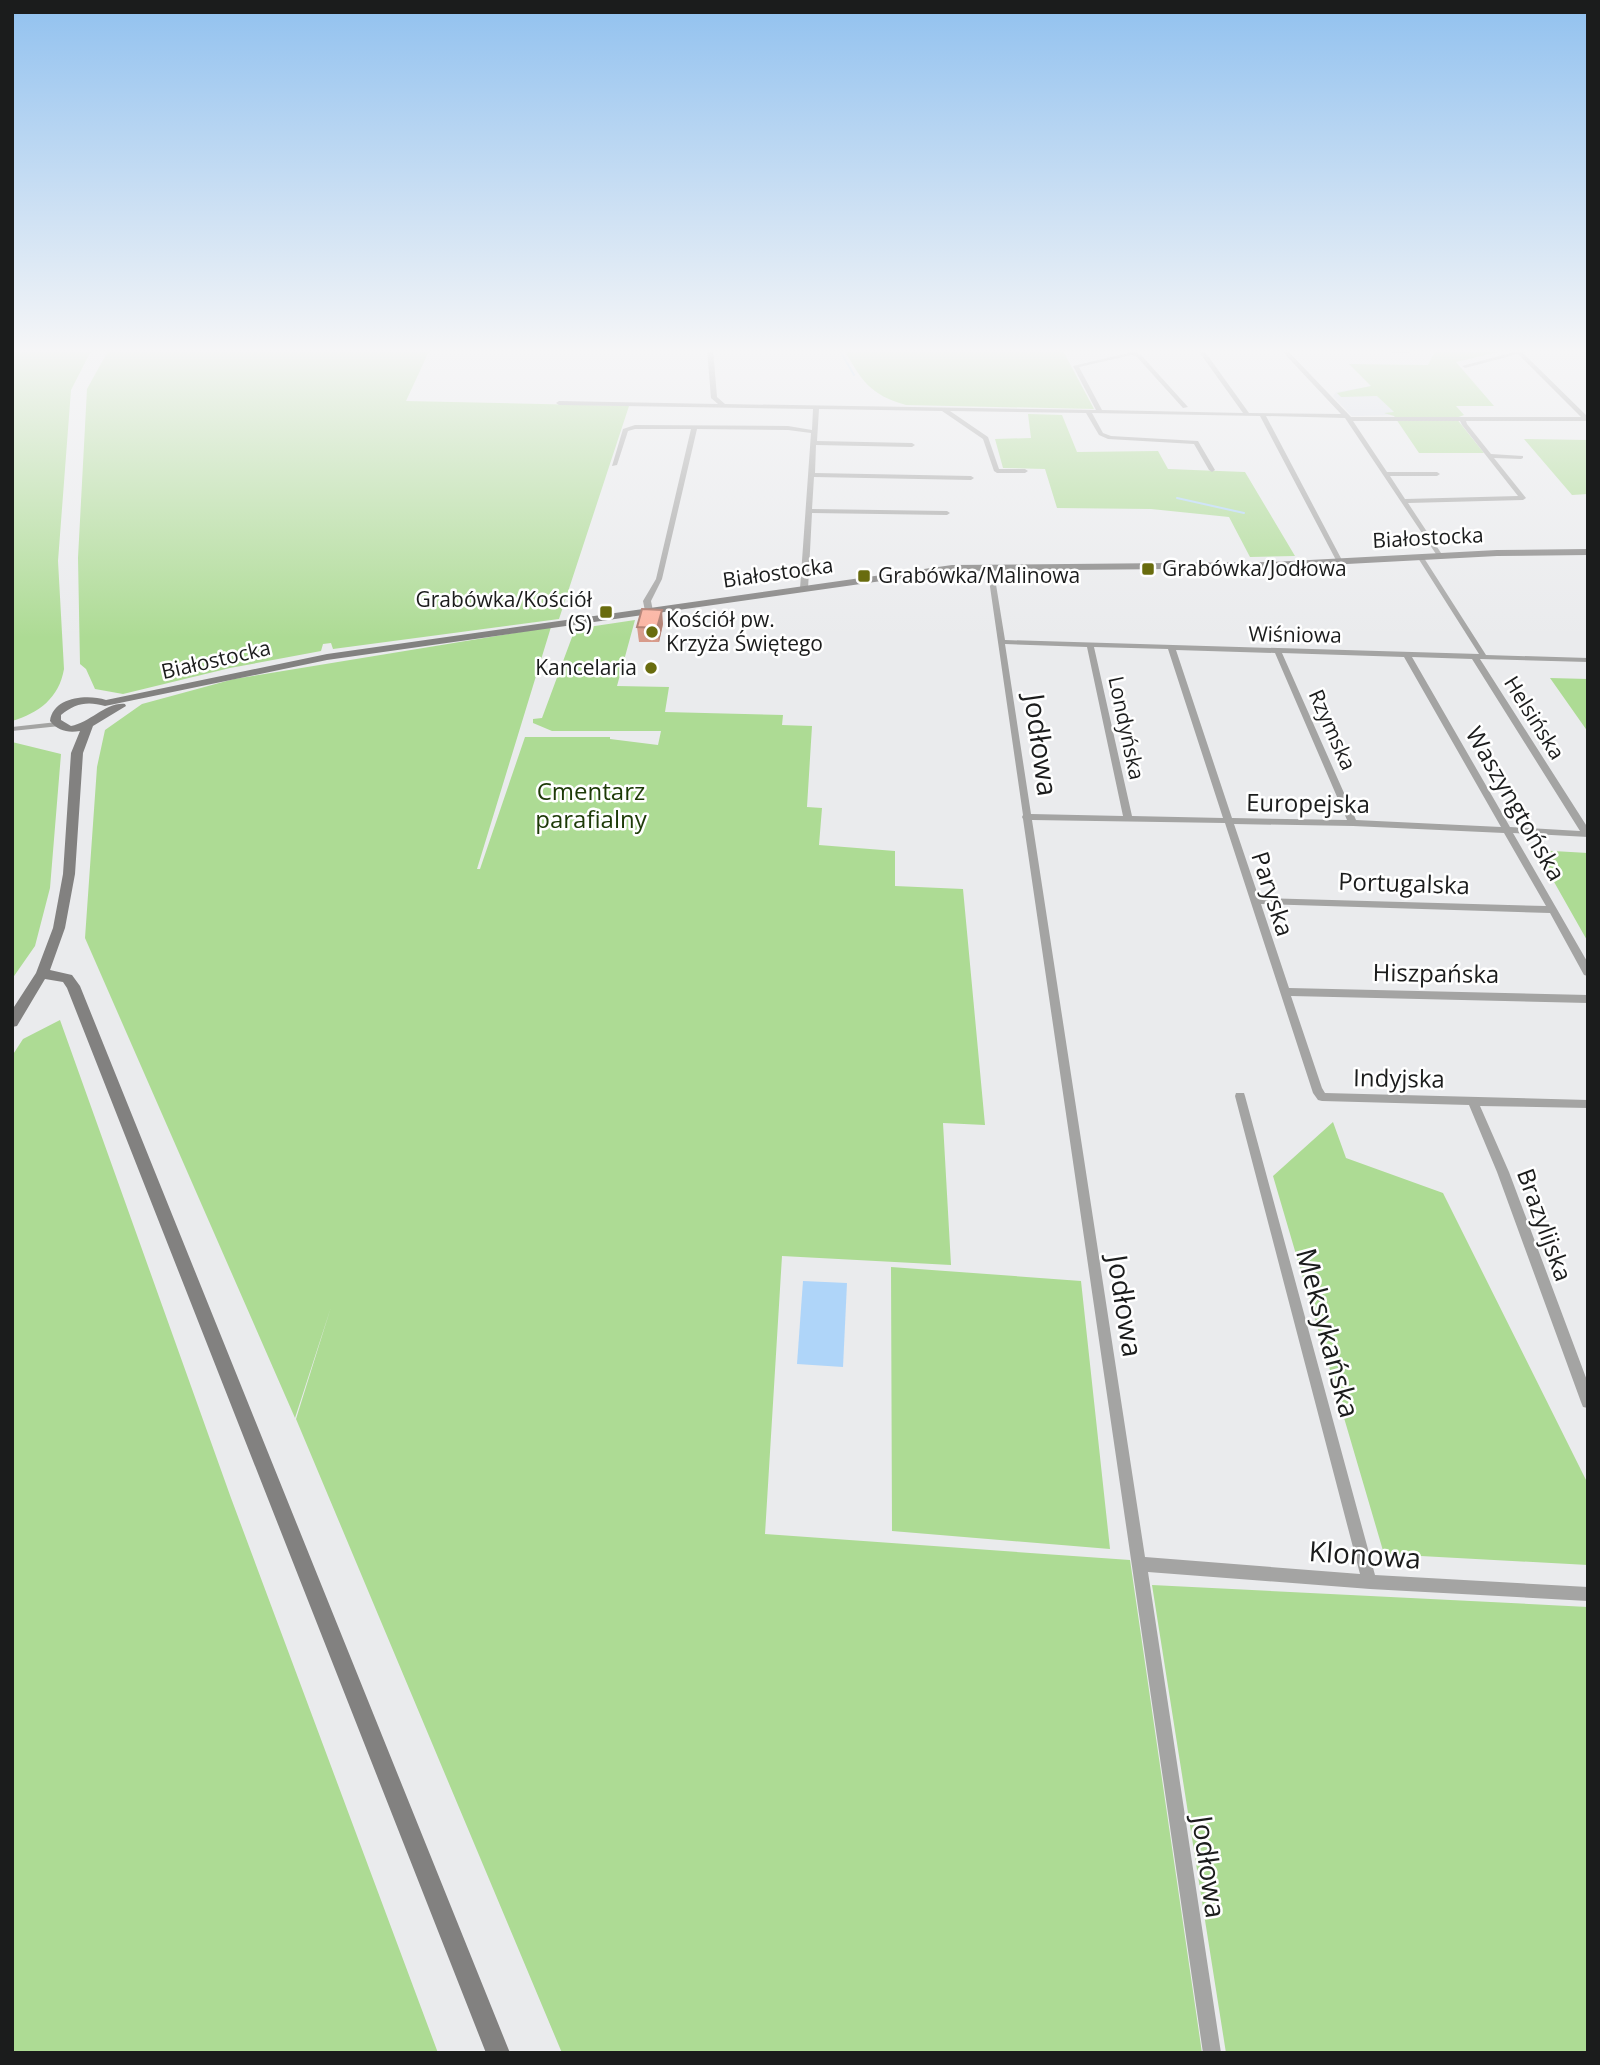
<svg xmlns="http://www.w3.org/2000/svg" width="1600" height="2065" viewBox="0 0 1600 2065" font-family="'Open Sans',sans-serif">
	<rect width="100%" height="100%" fill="#eaebed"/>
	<path fill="#dadfe8" d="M1372 386 1401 415 1352 416 1333 396 1336 392Z"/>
	<path fill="#addb94" d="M12 349H92L71 390 58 561 64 669C59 698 39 713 12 721Z
		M109 349H430L406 401 629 406 559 619 333 649 331 643 323 644 321 651 230 668 123 694 95 689 86 669 80 664 78 558 87 389Z
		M844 349H1062L1094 409 906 405C870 395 861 380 844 349Z
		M1436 349H1511L1456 362 1494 406H1456L1464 415 1456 418 1484 453H1419L1394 416 1384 413 1394 412 1377 396 1341 397 1337 393 1371 386 1349 364 1428 365Z
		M1028 414 1062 415 1077 452 1158 451 1168 469 1245 472 1295 556 1250 557 1229 517 1151 509 1057 508 1045 469 1003 468 995 439 1031 438Z
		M1524 439 1588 440V494L1572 495Z
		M635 620 617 686 669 687 665 712 783 715 782 725 812 726 807 807 822 808 819 845 895 851V886L963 889 985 1125 943 1123 951 1265 782 1256 765 1534 1130 1560 1202 2053H562L296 1419 331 1307 295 1418 85 938 97 767 105 730 142 704 234 679 551 627 477 869H480L525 737H610V739L658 745 661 731H552L533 723V719L542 718 575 629Z
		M1550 678 1588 679V732Z
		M12 742 61 754 50 888 35 946 12 979Z
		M1536 850 1588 853V942Z
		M60 1020 231 1498 438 2053H12V1056L23 1039Z
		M1333 1122 1346 1158 1443 1193 1588 1484V1565L1384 1554 1273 1176Z
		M891 1267 1081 1281 1110 1549 892 1531Z
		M1152 1585 1588 1607V2053H1226Z"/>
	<path fill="#afd5f9" d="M803 1281 847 1283 843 1367 797 1364Z"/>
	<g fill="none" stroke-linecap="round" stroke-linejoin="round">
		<path stroke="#afd5f9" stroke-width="2" d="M839 349 854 375
			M1177 498 1244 513"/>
		<path fill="#a4a4a3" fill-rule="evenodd" d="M707 349H713L717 397 725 404 1096 410 1073 366 1128 353 1124 350 1129 349 1141 355 1188 407 1183 408 1137 357 1132 355 1079 367 1102 410 1243 413 1197 349H1203L1249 413 1341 414 1280 349H1286L1351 417H1581L1518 354 1465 368 1462 366 1525 349H1534L1523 353 1588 417V421H1466L1467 424 1491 454 1523 456V458L1521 459 1494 458 1526 498 1523 500 1408 503 1443 556 1440 558 1438 557 1345 418 1266 416 1343 562 1340 564 1337 562 1260 416 1092 413 1103 433 1111 436 1198 441 1215 470 1212 472 1209 470 1194 444 1108 439 1099 435 1086 413 950 411 988 437 999 469H1025L1028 471 1025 473H997L994 471 983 439 942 411 819 409 817 441 912 443 915 445 912 447 816 445 815 473 971 476 974 478 971 480 814 477 812 509 947 511 950 513 947 515 812 513 808 589 804 591 800 589 811 433 788 430 697 429 662 579 651 601 653 611 649 613 645 611 643 601 656 579 691 429H635L628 431 617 465 612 466 623 429 635 425 788 426 812 430 813 409 559 405 556 403 559 401 718 404 711 398ZM1353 421H1460L1462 425 1518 496 1405 499 1390 476H1437L1440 474 1437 472H1387Z
			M1363 349H1399L1412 351 1409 353 1366 351Z
			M1578 349H1584L1588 352V356Z
			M1421 556 1424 558 1486 655 1588 658V662L1480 659 1588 828V837L1513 833 1588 963V976L1584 975 1550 913 1261 904 1289 988 1588 995V1003L1291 996 1322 1088 1325 1093 1588 1100V1108L1480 1106 1509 1172 1588 1383V1408L1583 1407 1581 1402 1497 1172 1469 1105 1322 1101 1318 1100 1313 1093 1225 823 1032 820 1145 1557 1360 1574 1235 1096 1236 1093H1244L1245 1096 1375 1575 1588 1587V1601L1370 1589 1148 1572 1221 2053H1203L1023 819 1022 817 1023 815 987 566 990 564 993 566 1005 640 1479 654 1418 558ZM1005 644 1087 647 1123 816 1031 814ZM1094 647 1168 649 1223 818 1132 816ZM1176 650 1275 653 1347 820 1232 818ZM1282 653 1404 657 1501 827 1356 820ZM1412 657 1472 659 1580 831 1510 827ZM1234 824 1353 826 1504 833 1546 906 1259 898Z
			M57 722H60V726L12 731V727Z"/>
		<path fill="#828180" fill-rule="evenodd" d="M1588 549V555L1497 556 1272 568 952 571 327 660 105 706C88 701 75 703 61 715V720L71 726C90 723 106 702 125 704L126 706 93 726 83 753 75 874 65 928 50 970 72 975 80 986 510 2053H486L67 988 63 982 45 979 17 1026 12 1027V1010L36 973 53 928 63 874 71 753 80 731C68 733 58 731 50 721 53 697 87 694 106 700L327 654 952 565 1272 562 1497 550Z"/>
	</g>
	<path fill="#d89b8b" d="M663 624 659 642H639L637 627Z"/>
	<path fill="#b07e71" d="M662 610 663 624 659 642 657 628Z"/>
	<path fill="#fbb4a2" stroke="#b07e71" stroke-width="2" d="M642 609 662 610 657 628 637 627Z"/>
	<linearGradient id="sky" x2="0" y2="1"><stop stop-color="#91c1ef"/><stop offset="0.55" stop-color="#f6f6f7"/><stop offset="1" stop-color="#f6f6f7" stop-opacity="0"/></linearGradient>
	<rect width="1600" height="638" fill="url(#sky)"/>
	<g fill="#696c0e" stroke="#fff" stroke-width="2.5">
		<rect x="1141" y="562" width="14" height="14" rx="3.5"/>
		<rect x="857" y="569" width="14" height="14" rx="3.5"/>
		<rect x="599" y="605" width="14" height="14" rx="3.5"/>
		<circle cx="652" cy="632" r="7"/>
		<circle cx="651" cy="668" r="7"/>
	</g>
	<g text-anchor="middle" stroke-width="5" stroke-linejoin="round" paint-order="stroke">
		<g font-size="21" fill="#1b1c1c" stroke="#fff">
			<text transform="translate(1428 538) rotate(-3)" y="7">Białostocka</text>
			<text transform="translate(778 573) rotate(-8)" y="7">Białostocka</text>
			<text transform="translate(1295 635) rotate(1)" y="7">Wiśniowa</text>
			<text transform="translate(216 660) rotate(-13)" y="7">Białostocka</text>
			<text transform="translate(1534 718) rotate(58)" y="7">Helsińska</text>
			<text transform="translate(1126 728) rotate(78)" y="7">Londyńska</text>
			<text transform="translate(1332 730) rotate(66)" y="7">Rzymska</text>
		</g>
		<g font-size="21" fill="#1b1c1c" stroke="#fff" text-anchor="start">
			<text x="1162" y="576">Grabówka/Jodłowa</text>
			<text x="878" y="583">Grabówka/Malinowa</text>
			<text x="592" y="607" text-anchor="end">Grabówka/Kościół<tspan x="592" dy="24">(S)</tspan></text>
			<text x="666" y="627">Kościół pw.<tspan x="666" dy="24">Krzyża Świętego</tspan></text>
			<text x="637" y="675" text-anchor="end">Kancelaria</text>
		</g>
		<g font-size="24" fill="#1d3a07" stroke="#fff">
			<text x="591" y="800">Cmentarz<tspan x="591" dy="28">parafialny</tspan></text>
		</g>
		<g font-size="24" fill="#1b1c1c" stroke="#fff">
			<text transform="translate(1308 804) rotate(1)" y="8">Europejska</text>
			<text transform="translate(1515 804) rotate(60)" y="8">Waszyngtońska</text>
			<text transform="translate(1404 884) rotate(2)" y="8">Portugalska</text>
			<text transform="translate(1272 894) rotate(72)" y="8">Paryska</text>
			<text transform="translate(1436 974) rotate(1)" y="8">Hiszpańska</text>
			<text transform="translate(1399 1079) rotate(1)" y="8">Indyjska</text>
			<text transform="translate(1544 1225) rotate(70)" y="8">Brazylijska</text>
		</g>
		<g font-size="28" fill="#1b1c1c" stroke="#fff">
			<text transform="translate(1041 745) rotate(82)" y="10">Jodłowa</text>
			<text transform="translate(1125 1306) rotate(81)" y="10">Jodłowa</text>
			<text transform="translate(1328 1333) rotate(75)" y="10">Meksykańska</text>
			<text transform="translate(1365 1555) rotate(4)" y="10">Klonowa</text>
			<text transform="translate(1209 1867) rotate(82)" y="10">Jodłowa</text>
		</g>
	</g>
	<rect width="1600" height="2065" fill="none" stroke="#1b1c1c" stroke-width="28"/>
</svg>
